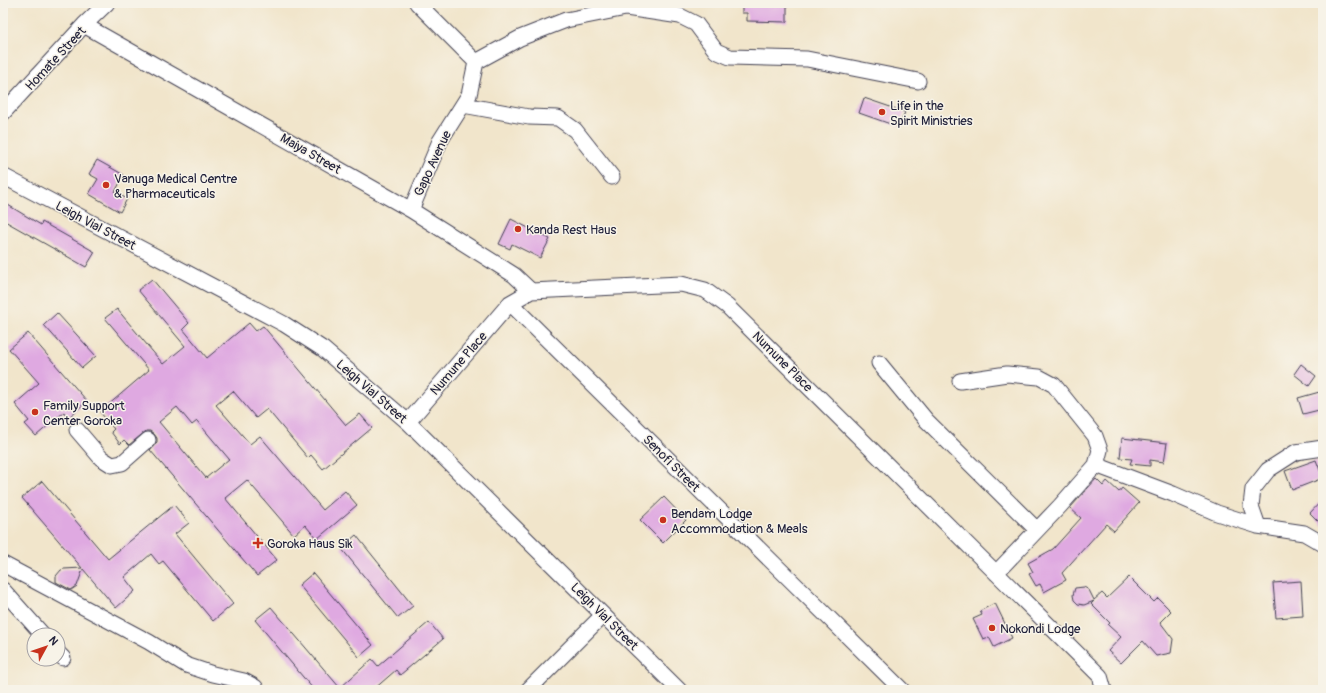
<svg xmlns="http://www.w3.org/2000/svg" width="1326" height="693" viewBox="0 0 1326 693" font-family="Pangolin,sans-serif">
	<rect width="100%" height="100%" fill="#f7f3e8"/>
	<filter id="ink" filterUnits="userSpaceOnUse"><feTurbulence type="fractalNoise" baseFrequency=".025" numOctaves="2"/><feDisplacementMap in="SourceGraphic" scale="8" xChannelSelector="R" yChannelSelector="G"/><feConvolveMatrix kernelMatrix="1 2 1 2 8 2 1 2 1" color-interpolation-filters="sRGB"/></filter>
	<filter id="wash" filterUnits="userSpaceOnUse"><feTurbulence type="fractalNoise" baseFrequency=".012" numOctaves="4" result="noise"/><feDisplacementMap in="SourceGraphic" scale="16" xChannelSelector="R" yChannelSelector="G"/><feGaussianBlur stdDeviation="0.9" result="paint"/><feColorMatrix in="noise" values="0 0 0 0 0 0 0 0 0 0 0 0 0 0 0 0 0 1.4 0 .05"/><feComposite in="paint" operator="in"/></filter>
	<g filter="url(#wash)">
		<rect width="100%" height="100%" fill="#f1e5cb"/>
		<g id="blocks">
			<path fill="#dfa9e1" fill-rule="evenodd" d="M742 3H787V22L747 21V13H742Z
				M864 98 905 112 899 127 859 113Z
				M97 160 124 175 115 192 127 199 120 212 89 194 98 179 89 174Z
				M3 202 41 225 42 222 95 252 86 267 3 220Z
				M511 219 550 239 540 258 512 244 510 249 499 244Z
				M152 279 189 323 183 329 207 358 249 323 256 331 263 326 346 425 360 414 372 428 323 469 311 455 308 458 267 409 256 418 233 391 216 405 250 444 260 436 323 510 345 491 357 505 317 539 305 525 294 535 247 480 225 498 277 560 257 576 150 450 157 442V438L154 434 150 431H146L129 445 124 440 120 444 111 432 114 429 100 412 149 370 105 318 117 309 163 364 185 346 138 290ZM177 407 192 425 197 421 229 459 206 478 159 422Z
				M57 313 96 356 82 368 44 325Z
				M28 333 87 401 68 418 64 412 36 436 25 424 29 421 15 404 39 383 9 349Z
				M1301 364 1316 376 1309 386 1294 374Z
				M1323 391V409L1303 414 1298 398Z
				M1122 438 1167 443 1164 462 1150 460V466L1130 464 1132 459 1120 458Z
				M1316 460 1323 478 1292 490 1285 471Z
				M1096 479 1103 486 1107 481 1119 492 1122 488 1139 503 1114 531 1106 524 1062 573 1066 580 1044 592 1040 584 1036 586 1029 574 1033 572 1028 563 1053 549 1081 518 1070 508Z
				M42 481 108 559 174 505 189 523 175 534 233 604 213 621 163 561 159 564 151 554 124 577 135 591 116 608 83 569 77 586 71 590 56 582V576L61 570 64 569 82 568 22 498Z
				M664 497 686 520 663 543 640 520Z
				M1323 499V526L1310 513Z
				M356 535 413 606 398 618 341 548Z
				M313 573 373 645 359 657 299 585Z
				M1129 577 1154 602 1158 598 1171 611 1160 622 1173 639 1171 653 1156 656 1143 641 1121 663 1108 651 1121 637 1108 625 1110 623 1091 604 1094 601 1084 605 1078 604 1074 600 1073 595 1075 588 1084 587 1089 590 1094 600 1102 593 1107 598Z
				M1301 581 1303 616 1276 618 1273 583Z
				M995 603 1012 638 994 647 989 637 983 639 973 619 982 615 980 611Z
				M271 607 340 688 372 659 378 666 429 622 443 639 400 675 396 670 373 690H314L255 620Z"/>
		</g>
	</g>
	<g filter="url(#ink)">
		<use href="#blocks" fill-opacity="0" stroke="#413f51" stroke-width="1"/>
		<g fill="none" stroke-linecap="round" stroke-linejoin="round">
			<defs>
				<path id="minor" d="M84 25 411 210 514 275 531 291
					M476 62 520 38 566 20 626 8 680 16 696 24 716 51 730 57 807 59 918 81
					M463 105 529 117 558 118 575 130 612 177
					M3 113 84 25 107 3
					M3 176 284 324 323 349 408 422 679 690
					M411 210 440 141 469 95 476 62 417 3
					M510 303 902 690
					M879 363 926 420 1037 530
					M960 381 1007 374 1039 377 1054 385 1095 436 1100 450 1096 465 1060 506 996 573
					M408 422 510 303 531 291 681 284 705 290 727 306 1100 676 1104 690
					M77 430 101 458 112 465 122 463 148 440
					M1096 465 1173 494 1217 513 1258 526 1304 533 1323 544
					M1258 526 1251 506 1253 489 1268 470 1296 452 1323 448
					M3 564 149 642 186 665 213 674 244 681 255 687 257 690
					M3 590 43 635
					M58 653 63 658
					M528 690 603 615"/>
			</defs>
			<use href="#minor" stroke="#413f51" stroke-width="17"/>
			<use href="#minor" stroke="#fff" stroke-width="15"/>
		</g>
	</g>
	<g fill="#c8321e" stroke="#f7f3e8" stroke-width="1.5">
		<circle cx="882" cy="112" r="4"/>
		<circle cx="106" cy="185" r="4"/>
		<circle cx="518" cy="229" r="4"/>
		<circle cx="35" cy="412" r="4"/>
		<circle cx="663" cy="520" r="4"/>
		<path d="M256 537h4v4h4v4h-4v4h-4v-4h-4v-4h4z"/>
		<circle cx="992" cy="628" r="4"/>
	</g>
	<g text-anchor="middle" stroke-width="3" stroke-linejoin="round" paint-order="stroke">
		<g font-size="13" fill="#22223b" stroke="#f7f3e8">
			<text transform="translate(55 58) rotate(-47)" y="5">Homate Street</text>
			<text transform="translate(311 153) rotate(30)" y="5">Maiya Street</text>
			<text transform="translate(432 163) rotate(-65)" y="5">Gapo Avenue</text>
			<text transform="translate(96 225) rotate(28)" y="5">Leigh Vial Street</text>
			<text transform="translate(783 361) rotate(45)" y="5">Numune Place</text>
			<text transform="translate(458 363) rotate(-49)" y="5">Numune Place</text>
			<text transform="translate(372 391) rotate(41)" y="5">Leigh Vial Street</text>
			<text transform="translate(672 463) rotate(45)" y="5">Senofi Street</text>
			<text transform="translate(605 616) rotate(45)" y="5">Leigh Vial Street</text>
		</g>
		<g font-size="13" fill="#22223b" stroke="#f7f3e8" text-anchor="start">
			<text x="890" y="110">Life in the<tspan x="890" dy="15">Spirit Ministries</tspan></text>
			<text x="114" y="183">Vanuga Medical Centre<tspan x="114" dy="15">&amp; Pharmaceuticals</tspan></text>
			<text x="526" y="234">Kanda Rest Haus</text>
			<text x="43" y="410">Family Support<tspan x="43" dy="15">Center Goroka</tspan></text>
			<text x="671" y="518">Bendam Lodge<tspan x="671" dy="15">Accommodation &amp; Meals</tspan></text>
			<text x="267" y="548">Goroka Haus Sik</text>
			<text x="1000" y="633">Nokondi Lodge</text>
		</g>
	</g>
	<rect width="1326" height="693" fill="none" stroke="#f7f3e8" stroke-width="16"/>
	<g transform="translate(46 647) rotate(50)"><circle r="19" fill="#f7f3e8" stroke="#a29fa3"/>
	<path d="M0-3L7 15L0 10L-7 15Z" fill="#c8321e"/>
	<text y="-6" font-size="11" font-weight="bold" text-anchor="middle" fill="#22223b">N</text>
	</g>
</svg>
